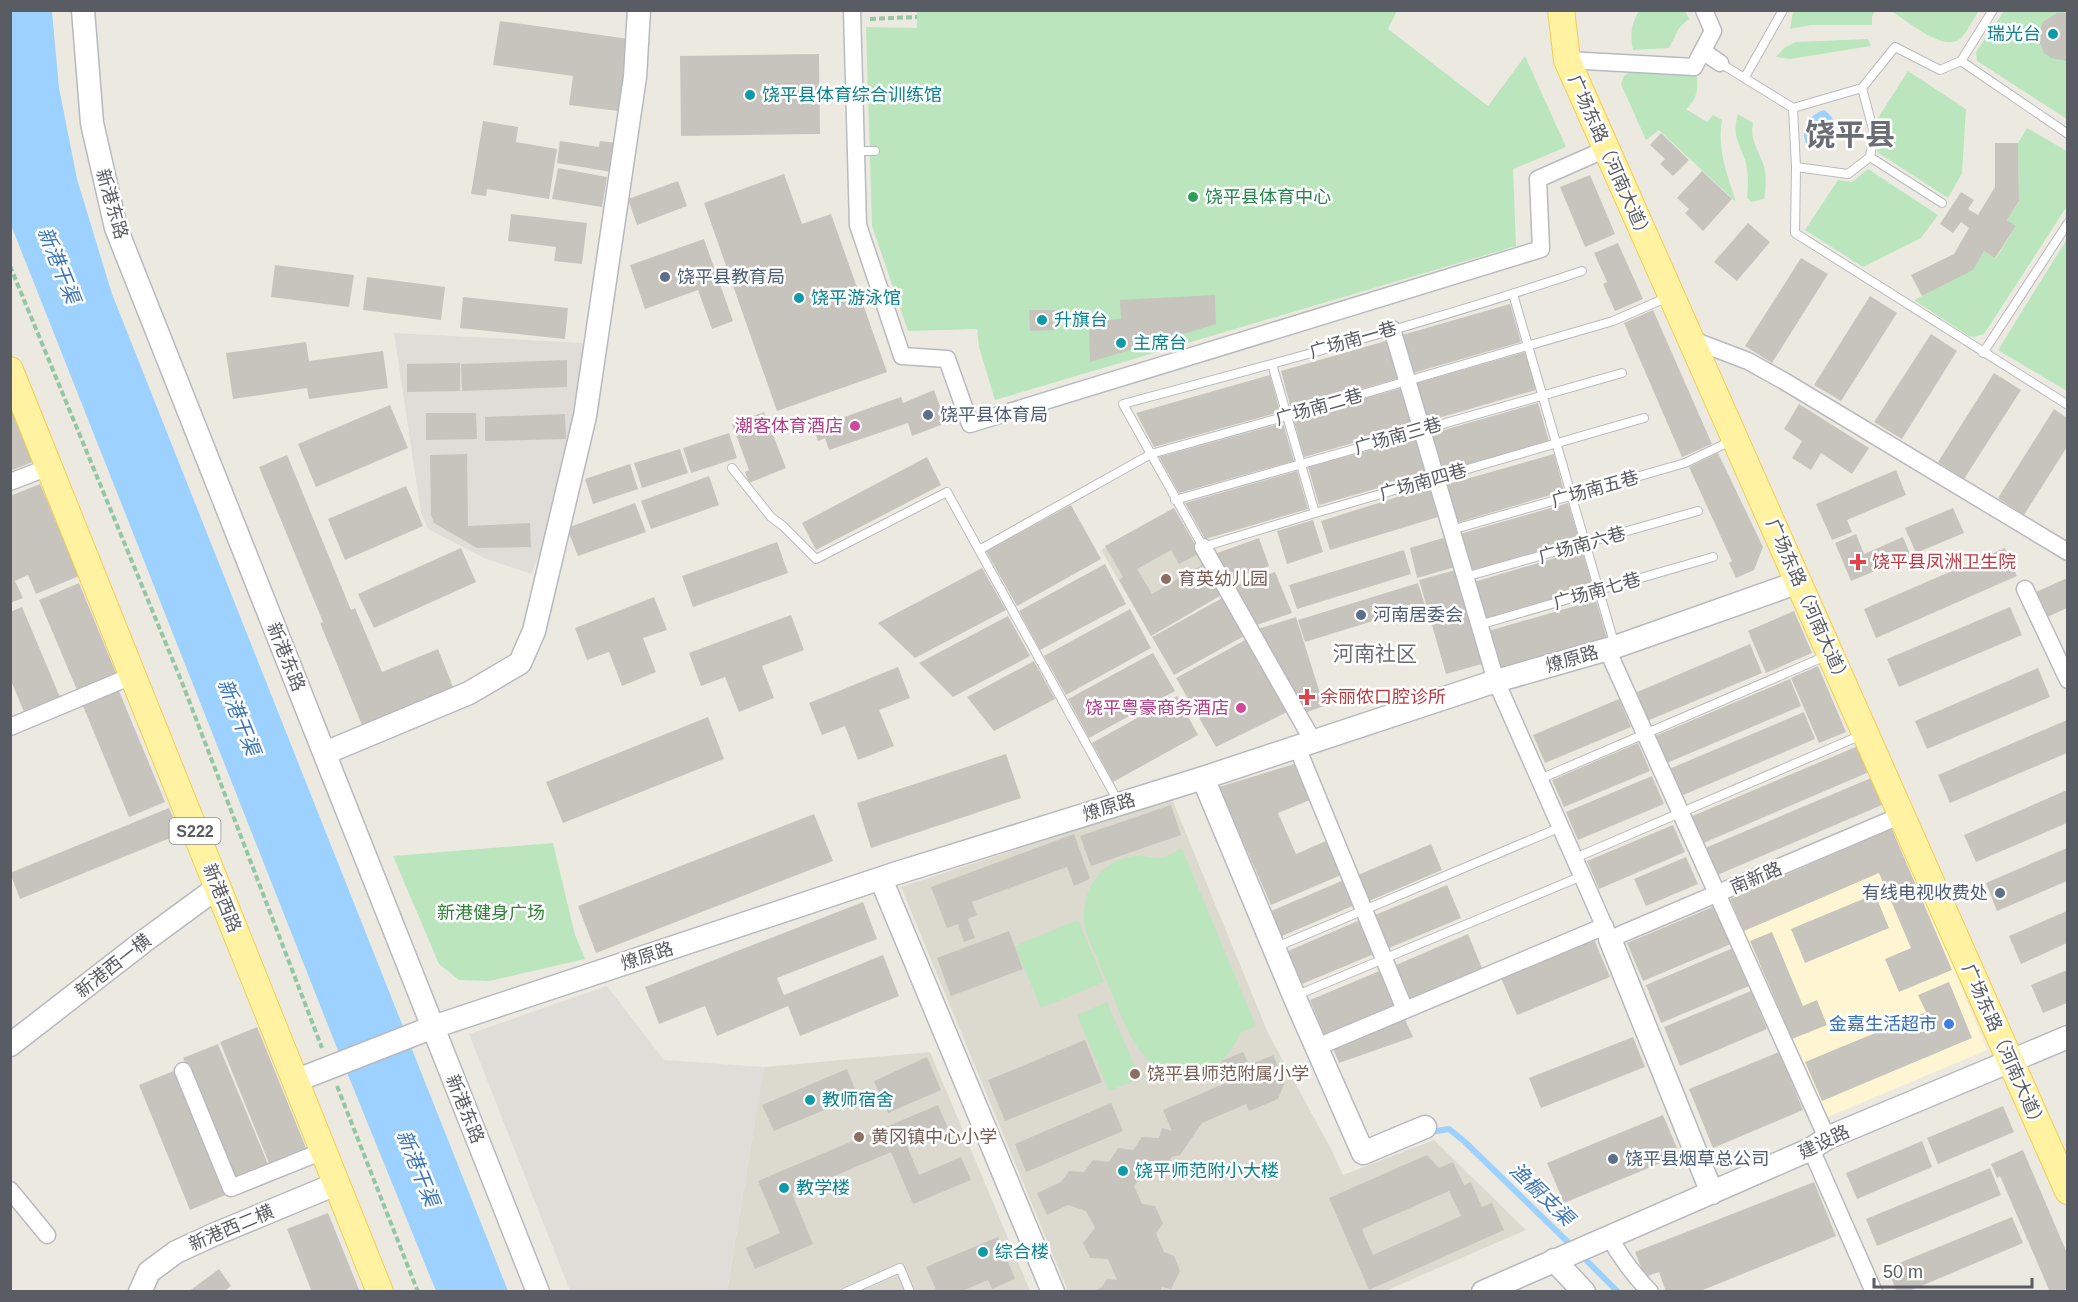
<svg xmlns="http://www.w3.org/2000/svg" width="2078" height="1302" viewBox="0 0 2078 1302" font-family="Arial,'Noto Sans SC',sans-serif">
	<rect width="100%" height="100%" fill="#eceae0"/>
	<path fill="#fef6d3" d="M1896 825 1987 1050 1823 1119 1727 896Z"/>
	<path fill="#e0ddd8" d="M394 333 584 343 576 407 544 543 531 574 486 559 428 529 421 513Z
		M607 986 664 1060 764 1067 727 1291H570L469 1034Z"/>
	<path fill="#dcd9cf" d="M1174 508 1223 594 1151 636 1101 550Z
		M1172 799 1268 1033 1331 1149 1343 1175 1434 1140 1526 1230 1385 1291H1068L901 887Z
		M930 1052 1030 1291 727 1292 764 1067Z"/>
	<path fill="#bbe5bd" d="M917 10 1397 11 1388 29 1488 106 1525 56 1566 147 1513 169 1516 246 995 400 979 347 977 329 908 331 872 226 866 27 917 28Z
		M1639 11H1685L1689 19 1679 28 1669 48 1633 50C1630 35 1631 24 1639 11Z
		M1793 11V10L1875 11 1872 17V25H1811L1790 29Z
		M1891 11H1979C1973 19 1968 31 1961 38 1944 54 1907 20 1891 11Z
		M2004 11H2067V119L1977 61 1976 52Z
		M1868 39 1871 46 1790 59 1776 57 1784 48 1796 42Z
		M1631 71 1697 76C1698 90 1697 100 1686 109L1707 122 1713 115 1722 120C1717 150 1727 173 1736 202L1659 130 1646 140 1621 84 1624 76Z
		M1908 71 1966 109 1962 173 1948 198 1877 152 1884 133 1876 121Z
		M1738 114 1753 123C1749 142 1761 153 1765 170 1766 179 1766 190 1764 199L1751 202 1747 198C1748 185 1749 172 1745 160 1738 140 1732 135 1738 114Z
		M2027 128 2067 151V206L1984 334 1974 337 1969 336 1914 300 1972 270 1984 251 1996 258 2016 226 2007 220 2019 201 2018 143Z
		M1868 169 1938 215 1921 238 1863 267 1805 230 1838 180 1852 182Z
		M2067 239V391L1998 350Z
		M553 843 575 935 585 959 489 981 459 980 439 964 393 856Z
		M1182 849 1256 1026 1240 1033C1232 1053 1218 1067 1197 1072 1144 1083 1129 1034 1113 996 1104 975 1095 954 1086 932 1077 897 1098 859 1136 856 1144 855 1153 859 1160 858 1167 857 1175 851 1182 849Z
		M1078 920 1104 982 1041 1008 1015 946Z
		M1107 1002 1140 1078 1109 1091 1077 1015Z"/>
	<path fill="#9dd1ff" d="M11 11H51L52 12 59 88 77 179 112 294 508 1291H436L337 1048 11 225Z
		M1824 110C1834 117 1836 123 1835 135 1825 145 1820 149 1806 143 1799 126 1809 116 1824 110Z"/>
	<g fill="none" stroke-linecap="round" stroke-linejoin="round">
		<path stroke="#9dd1ff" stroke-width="6" d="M1437 1131 1449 1129 1465 1142 1573 1247
			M1580 1254 1618 1292"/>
	</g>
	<path fill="#c7c4bd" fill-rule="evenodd" d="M2057 13H2067L2066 61 2051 58 2044 53 2038 38 2043 22Z
		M500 21 629 39 618 111 569 105 573 76 493 65Z
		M819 54 820 134 681 136 680 56Z
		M483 121 518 127 516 142 557 149 549 199 487 189 486 196 471 194Z
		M1661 133 1689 160 1673 176 1660 164 1665 159 1650 145Z
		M560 141 599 147 600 141 617 143 612 172 557 163Z
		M1995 143H2018L2019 201 2007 220 2016 226 1995 258 1984 251 1973 270 1922 296 1911 275 1954 254 1969 228 1961 222 1953 233 1940 224 1961 192 1974 200 1968 209 1978 215 1995 187Z
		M558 168 607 177 602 207 552 199Z
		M1702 171 1732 199 1703 231 1685 213 1689 209 1677 198Z
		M784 174 802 224 831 214 887 372 777 411 704 203Z
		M1590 175 1615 234 1585 247 1560 187Z
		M678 181 687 206 637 225 628 199Z
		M511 214 587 223 582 264 554 261 556 247 508 241Z
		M1748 223 1770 242 1737 281 1714 262Z
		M704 239 733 321 712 329 698 290 645 309 630 265Z
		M1618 243 1643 299 1615 311 1603 284 1607 282 1594 253Z
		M1801 258 1828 274 1772 363 1745 346Z
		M275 265 354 275 349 307 271 297Z
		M367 277 445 287 441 320 363 310Z
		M1215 295 1216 324 1090 362 1089 321 1121 319 1120 300Z
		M1870 296 1897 313 1841 401 1814 385Z
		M463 297 568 308 565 339 460 328Z
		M1510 304 1521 342 1413 373 1402 335Z
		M1029 310H1055V330L1030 331Z
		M1653 310 1712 444 1682 457 1624 323Z
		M1931 334 1957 351 1902 439 1874 422Z
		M1389 340 1400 378 1291 409 1281 371Z
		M306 342 309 361 383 351 388 388 309 399 307 388 233 399 226 353Z
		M1525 352 1536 390 1428 421 1417 383Z
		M567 360V387L462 391 461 364Z
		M460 363V391L407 392V364Z
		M1994 373 2021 390 1964 479 1938 462Z
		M1270 375 1280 412 1154 447 1136 413Z
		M1402 388 1412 426 1304 457 1293 418Z
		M934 390 946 423 912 436 908 423 829 450 825 438 818 441 812 422 827 416 830 422 901 397 903 403Z
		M1538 403 1549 441 1441 472 1430 434Z
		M1799 404 1869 448 1852 474 1821 453 1811 470 1792 458 1802 441 1784 429Z
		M10 405 35 461 10 471Z
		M390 405 408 448 316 487 298 444Z
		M2054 409 2067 418V447L2024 515 1998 498Z
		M764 412 786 468 749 483 745 472 749 470 732 424Z
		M426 413H476L477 439 426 440Z
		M565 414 566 439 485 441V417Z
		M1283 423 1294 461 1179 493 1159 457Z
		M729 433 737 458 691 473 683 448Z
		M1417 437 1427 474 1319 505 1308 467Z
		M680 449 688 473 642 488 634 463Z
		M1718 453 1763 547 1754 570 1736 578 1729 563 1732 561 1689 467Z
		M467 454 468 526 530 523 531 547 477 548 434 523 431 515 430 455Z
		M1554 454 1564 491 1456 523 1445 485Z
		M287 455 351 610 355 608 382 672 438 649 453 687 362 725 320 623 323 622 259 467Z
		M927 457 941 485 816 550 802 523Z
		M630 464 638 489 593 504 585 479Z
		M1896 470 1906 495 1847 520 1852 532 1832 540 1816 504Z
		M1297 471 1308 509 1205 539 1185 503Z
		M709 476 719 505 651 529 641 501Z
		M40 484 79 576 36 594 28 575 15 581 23 598 10 603V496Z
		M406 486 423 526 345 560 328 519Z
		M1429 487 1438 517 1330 550 1321 521Z
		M635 503 646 532 578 556 567 528Z
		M1568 503 1580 541 1471 572 1460 534Z
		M1071 505 1101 559 1017 606 986 551Z
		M1174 508 1200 553 1179 564 1171 550 1137 569 1152 594 1205 563 1223 594 1151 636 1119 580 1123 577 1105 546Z
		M1953 508 1964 533 1916 553 1905 528Z
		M1313 520 1323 552 1287 564 1277 531Z
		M1856 534 1864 554 1903 537 1911 556 1851 581 1835 543Z
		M1446 537 1455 567 1417 578 1410 548Z
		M1259 538 1269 566 1226 581 1217 553Z
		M777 542 788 573 693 607 682 576Z
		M461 548 476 582 374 628 358 594Z
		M2005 548 2017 576 1876 638 1864 609Z
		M1404 550 1411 574 1297 609 1289 585Z
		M1582 550 1593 588 1484 619 1474 582Z
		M1105 564 1126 604 1040 650 1019 611Z
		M982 568 1006 610 915 658 878 623Z
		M1456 570 1482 664 1446 674 1419 580Z
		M1275 572 1292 613 1251 627 1233 586Z
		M2067 578V608L2045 618 2034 593Z
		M79 583 116 673 77 690 39 600Z
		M1418 583 1425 605 1305 642 1298 620Z
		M654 597 667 630 643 638 656 672 622 686 609 652 587 660 575 628Z
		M1224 597 1246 635 1174 675 1152 637Z
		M1596 600 1607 638 1499 669 1488 631Z
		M22 607 60 697 24 712 10 678V612Z
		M2010 607 2022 635 1899 687 1887 659Z
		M1130 609 1151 648 1066 695 1044 656Z
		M1794 611 1812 653 1766 673 1748 631Z
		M791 615 804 650 762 666 774 698 739 712 725 677 701 686 689 653Z
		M1008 616 1030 656 953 697 919 663Z
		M1296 617 1324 706 1302 714 1258 629Z
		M1247 639 1287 712 1216 747 1176 678Z
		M1750 644 1762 673 1647 721 1635 693Z
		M1153 653 1175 691 1089 738 1068 699Z
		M1034 661 1055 699 994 731 967 697Z
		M1818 666 1846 732 1819 743 1791 678Z
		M898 667 910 698 879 710 894 746 858 760 845 726 822 735 809 703Z
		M2038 668 2050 697 1927 749 1915 721Z
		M1790 679 1801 706 1667 763 1655 736Z
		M119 691 165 802 129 817 83 706Z
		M1177 696 1198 735 1113 782 1092 743Z
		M1619 699 1631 727 1545 763 1533 735Z
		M1804 712 1815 739 1681 796 1669 769Z
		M708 717 724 759 563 823 546 782Z
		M2067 720V753L1950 803 1938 775Z
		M1638 743 1650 771 1564 807 1552 780Z
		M1858 746 1869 772 1701 844 1690 817Z
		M1006 754 1021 798 871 848 857 803Z
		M1294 764 1310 800 1278 813 1296 854 1326 841 1341 875 1271 905 1219 787Z
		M1652 776 1664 804 1578 840 1566 812Z
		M1871 778 1882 805 1715 876 1703 849Z
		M2067 790V823L1976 862 1964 835Z
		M1171 805 1181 835 1091 866 1080 836Z
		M169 808 180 834 20 899 10 873Z
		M814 814 833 861 596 953 578 906Z
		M1673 825 1685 852 1599 889 1587 861Z
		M1892 829 1952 970 1899 992 1885 959 1911 948 1879 873 1744 931 1730 899Z
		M1074 834 1090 879 1074 886 1067 867 972 902 977 915 968 919 975 938 964 942 958 924 947 928 931 887Z
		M1431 844 1442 870 1369 901 1358 875Z
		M2067 848V881L1997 911 1986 883Z
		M1686 857 1698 884 1646 906 1634 879Z
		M1344 880 1355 905 1282 936 1271 911Z
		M1447 885 1461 918 1389 948 1375 915Z
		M1875 894 1889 928 1805 963 1791 929Z
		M863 902 877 939 777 978 784 995 883 955 899 996 800 1036 788 1006 717 1036 705 1006 659 1024 645 987Z
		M1715 906 1731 944 1643 981 1627 943Z
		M2067 911V943L2021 964 2009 936Z
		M1360 920 1374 954 1302 984 1288 951Z
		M1009 931 1023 969 951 996 937 958Z
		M1772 932 1803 1006 1817 1000 1827 1025 1792 1039 1750 941Z
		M1468 934 1482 968 1410 998 1396 965Z
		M1594 939 1610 977 1517 1015 1501 978Z
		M1733 948 1749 986 1661 1023 1646 985Z
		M1382 970 1396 1004 1324 1034 1310 1000Z
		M2067 970V1003L2043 1013 2031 985Z
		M1949 982 1972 1038 1822 1101 1805 1062 1926 1012 1918 995Z
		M1751 991 1767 1029 1680 1066 1664 1027Z
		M1404 1017 1413 1037 1339 1063 1332 1046Z
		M257 1027 306 1148 269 1163 220 1042Z
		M1633 1037 1645 1067 1541 1108 1529 1078Z
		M1085 1040 1102 1082 1005 1121 988 1080Z
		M218 1044 268 1164 233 1178 183 1058Z
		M1243 1052 1249 1065 1273 1055 1285 1082 1278 1099 1249 1111 1246 1104 1202 1123 1180 1155 1172 1157 1158 1175H1142L1134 1186 1142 1204 1155 1206 1163 1224 1156 1233 1164 1252 1174 1256 1180 1271 1171 1289 1162 1287 1159 1292H1093L1102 1287 1107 1279 1117 1280 1108 1259 1090 1258 1083 1243 1095 1228 1086 1211 1068 1205 1047 1215 1037 1193 1061 1182 1069 1171 1084 1172 1093 1160 1109 1162 1118 1148 1133 1150 1142 1137 1159 1138 1162 1128 1172 1131 1163 1110 1230 1081 1221 1061Z
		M1779 1052 1803 1110 1713 1148 1689 1089Z
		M927 1057 941 1090 888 1113 874 1081Z
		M847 1069 858 1096 774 1131 762 1105Z
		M176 1070 228 1194 190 1210 139 1085Z
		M1111 1103 1123 1131 1026 1172 1015 1144Z
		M938 1105 948 1128 907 1146 919 1175 961 1157 971 1180 913 1204 891 1152 792 1194 813 1244 755 1269 746 1248 780 1233 758 1181Z
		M2003 1106 2014 1132 1938 1164 1927 1138Z
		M1663 1115 1680 1155 1564 1203 1547 1163Z
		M1922 1141 1932 1167 1857 1199 1846 1173Z
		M2023 1150 2067 1253V1292H2050L2000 1176 1997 1178 1991 1164Z
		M1427 1155 1439 1168 1453 1162 1464 1185 1471 1182 1482 1207 1492 1203 1504 1230 1369 1290 1329 1198ZM1449 1191 1461 1216 1373 1255 1362 1229Z
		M1990 1168 2001 1195 1877 1246 1866 1219Z
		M1814 1182 1836 1236 1698 1292H1666L1659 1272 1645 1277 1635 1252Z
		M328 1213 360 1292H312L287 1229Z
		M2012 1217 2023 1243 1907 1292H1897L1887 1268Z
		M998 1237 1015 1279 992 1289 988 1280 960 1292H937L926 1267Z
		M219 1269 231 1286 223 1292H188Z"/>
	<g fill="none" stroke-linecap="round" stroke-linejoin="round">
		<defs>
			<path id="lane" d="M1961 61 1993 10
				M1720 63 1793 108 1862 88 1895 47 1940 70 1961 61 2068 134
				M1745 77 1783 10
				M1793 108 1796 167 1795 233 2068 405
				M856 151H875
				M1870 157 1942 203
				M1796 167 1848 174 1870 157 1874 133 1862 88
				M1582 271C1431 322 1277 363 1123 404L1203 547 1315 513 1644 418
				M1513 294 1615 646
				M1983 353 2068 223
				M1272 364 1315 513
				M732 468 771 517 783 526 816 559 947 492 1119 803
				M1175 500 1622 373
				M1451 530 1685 463 1733 440
				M979 550 1151 454 1287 416 1613 321 1668 297
				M1465 577 1698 511
				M1479 625 1713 557
				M1540 779 1826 656
				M1575 858 1864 734
				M1274 948 1561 827
				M1295 996 1582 876
				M846 1292 900 1268 910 1292"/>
			<path id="street" d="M852 10 858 225 902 356 947 359 970 424 1541 249 1538 179 1606 149
				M1704 52 1720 63
				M1567 60 1694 67 1713 31 1704 10
				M1392 329 1496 681 1610 939 1902 815
				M1690 339 1748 361 1784 381 2068 552
				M10 482 49 467
				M1203 547 1313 741
				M2025 589 2068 680
				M1607 649 1827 1138
				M10 727 134 675
				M1297 747 1405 1010
				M1317 1047 1605 926
				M183 1071 231 1188 323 1151
				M1811 1149 1874 1292
				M10 1190 47 1235
				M1609 1236C1620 1257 1633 1274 1650 1292"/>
			<path id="secondary" d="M83 10 92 123 116 228 538 1292
				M325 753 469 693 520 663 534 631 585 416 635 77 639 10
				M1203 778 1294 996 1363 1153 1425 1127
				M881 879 1053 1292
				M1610 939 1712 1193
				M10 1045 143 942 218 887
				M295 1081 433 1027 897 873 1203 778 1496 681 1615 647 1799 582
				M1554 1260 1584 1292
				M140 1292 149 1272 176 1252 213 1235 336 1184
				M1483 1292 1811 1149 1827 1138 2068 1037"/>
			<path id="primary" d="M1561 10 1567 60 2068 1191
				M10 370 380 1292"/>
		</defs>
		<use href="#lane" stroke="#b8bac0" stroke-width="10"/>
		<use href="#street" stroke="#b8bac0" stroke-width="19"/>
		<use href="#secondary" stroke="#b6b9bf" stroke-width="25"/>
		<use href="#primary" stroke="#f4cc51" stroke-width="28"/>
		<path stroke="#94c6a4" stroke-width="4" stroke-dasharray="6 3" stroke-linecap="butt" d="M870 19 917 17
			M10 266 183 685 322 1048
			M337 1086 418 1292"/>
		<use href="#lane" stroke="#fff" stroke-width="8"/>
		<use href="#street" stroke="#fff" stroke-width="16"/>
		<use href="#secondary" stroke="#fff" stroke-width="22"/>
		<use href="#primary" stroke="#fff3a2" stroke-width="26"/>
	</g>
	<g fill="#0f9aa8" stroke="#fff" stroke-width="2">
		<circle cx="2053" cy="34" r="6"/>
		<circle cx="750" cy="95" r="6"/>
		<circle cx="799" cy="298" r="6"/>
		<circle cx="1042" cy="320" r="6"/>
		<circle cx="1121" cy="343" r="6"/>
		<circle cx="810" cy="1100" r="6"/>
		<circle cx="1123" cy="1171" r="6"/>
		<circle cx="784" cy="1188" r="6"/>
		<circle cx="983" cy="1252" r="6"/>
	</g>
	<circle fill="#2e9e5b" stroke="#fff" stroke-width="2" cx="1193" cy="197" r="6"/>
	<g fill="#5c6f8a" stroke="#fff" stroke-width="2">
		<circle cx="665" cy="277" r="6"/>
		<circle cx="928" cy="415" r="6"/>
		<circle cx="1361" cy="615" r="6"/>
		<circle cx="2000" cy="893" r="6"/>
		<circle cx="1613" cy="1159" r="6"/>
	</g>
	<g fill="#d1479c" stroke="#fff" stroke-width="2">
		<circle cx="855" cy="426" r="6"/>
		<circle cx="1241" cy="708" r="6"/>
	</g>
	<g fill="#e0444e" stroke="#fff" stroke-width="2">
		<path d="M1855 553h6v6h6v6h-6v6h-6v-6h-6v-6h6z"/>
		<path d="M1304 688h6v6h6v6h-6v6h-6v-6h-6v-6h6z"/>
	</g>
	<g fill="#8d6e63" stroke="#fff" stroke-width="2">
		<circle cx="1166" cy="579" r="6"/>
		<circle cx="1135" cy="1074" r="6"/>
		<circle cx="859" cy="1137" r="6"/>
	</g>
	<circle fill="#3f7fe0" stroke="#fff" stroke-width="2" cx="1949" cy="1024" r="6"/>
	<g text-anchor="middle" stroke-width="5" stroke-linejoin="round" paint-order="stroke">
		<rect fill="#fff" stroke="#8b8d91" stroke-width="1.5" x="169.5" y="818" width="51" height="26" rx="4.5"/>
		<g font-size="16" font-weight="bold" fill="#595c62">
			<text x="195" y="837">S222</text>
		</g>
		<g font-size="18" fill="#0d838f" stroke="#fff" text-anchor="start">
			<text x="2041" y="40" text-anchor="end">瑞光台</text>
			<text x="762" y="101">饶平县体育综合训练馆</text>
			<text x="811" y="304">饶平游泳馆</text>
			<text x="1054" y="326">升旗台</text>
			<text x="1133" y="349">主席台</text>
			<text x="822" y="1106">教师宿舍</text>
			<text x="1135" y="1177">饶平师范附小大楼</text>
			<text x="796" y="1194">教学楼</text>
			<text x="995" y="1258">综合楼</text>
		</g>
		<g font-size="18" fill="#595c62" stroke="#fff">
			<text transform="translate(1610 158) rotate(66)" y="6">广场东路（河南大道）</text>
			<text transform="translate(112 204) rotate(74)" y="6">新港东路</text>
			<text transform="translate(1353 340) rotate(-16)" y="6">广场南一巷</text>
			<text transform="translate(1319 407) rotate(-16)" y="6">广场南二巷</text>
			<text transform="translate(1398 436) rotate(-16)" y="6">广场南三巷</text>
			<text transform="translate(1423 482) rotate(-16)" y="6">广场南四巷</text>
			<text transform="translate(1595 489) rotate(-16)" y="6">广场南五巷</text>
			<text transform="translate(1582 545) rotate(-16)" y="6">广场南六巷</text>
			<text transform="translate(1597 591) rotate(-16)" y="6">广场南七巷</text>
			<text transform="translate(1808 602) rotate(66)" y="6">广场东路（河南大道）</text>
			<text transform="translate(286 657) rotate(68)" y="6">新港东路</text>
			<text transform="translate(1572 659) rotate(-16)" y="6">燎原路</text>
			<text transform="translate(1109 807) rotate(-17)" y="6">燎原路</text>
			<text transform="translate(1756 878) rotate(-23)" y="6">南新路</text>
			<text transform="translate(222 898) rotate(68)" y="6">新港西路</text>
			<text transform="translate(647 956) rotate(-18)" y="6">燎原路</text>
			<text transform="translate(113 966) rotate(-38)" y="6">新港西一横</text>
			<text transform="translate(2004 1047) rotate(66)" y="6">广场东路（河南大道）</text>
			<text transform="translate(465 1109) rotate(68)" y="6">新港东路</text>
			<text transform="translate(1824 1142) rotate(-26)" y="6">建设路</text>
			<text transform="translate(231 1228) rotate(-23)" y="6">新港西二横</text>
		</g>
		<g font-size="18" fill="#27864d" stroke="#fff" text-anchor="start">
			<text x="1205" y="203">饶平县体育中心</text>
		</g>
		<g font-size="18" fill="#4e5e75" stroke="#fff" text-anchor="start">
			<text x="677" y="283">饶平县教育局</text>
			<text x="940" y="421">饶平县体育局</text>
			<text x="1373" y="621">河南居委会</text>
			<text x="1988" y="899" text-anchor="end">有线电视收费处</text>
			<text x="1625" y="1165">饶平县烟草总公司</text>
		</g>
		<g font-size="18" fill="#b23c85" stroke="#fff" text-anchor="end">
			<text x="843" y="432">潮客体育酒店</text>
			<text x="1229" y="714">饶平粤豪商务酒店</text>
		</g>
		<g font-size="18" fill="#be3a42" stroke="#fff" text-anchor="start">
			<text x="1872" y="568">饶平县凤洲卫生院</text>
			<text x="1320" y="703">余丽侬口腔诊所</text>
		</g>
		<g font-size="18" fill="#785e54" stroke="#fff" text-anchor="start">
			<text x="1178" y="585">育英幼儿园</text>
			<text x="1147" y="1080">饶平县师范附属小学</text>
			<text x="871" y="1143">黄冈镇中心小学</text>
		</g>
		<g font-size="18" fill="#318138" stroke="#fff">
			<text x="491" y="919">新港健身广场</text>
		</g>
		<g font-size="18" fill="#366cbe" stroke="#fff" text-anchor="end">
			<text x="1937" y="1030">金嘉生活超市</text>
		</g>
		<g font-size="20" font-style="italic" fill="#3c76bc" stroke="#fff">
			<text transform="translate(59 265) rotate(68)" y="7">新港干渠</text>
			<text transform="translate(239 717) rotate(68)" y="7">新港干渠</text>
			<text transform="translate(418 1168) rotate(68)" y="7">新港干渠</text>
			<text transform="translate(1542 1194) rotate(44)" y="7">渔橱支渠</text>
		</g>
		<g font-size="21" fill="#6a6e74" stroke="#fff">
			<text x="1375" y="661">河南社区</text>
		</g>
		<g font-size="30" font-weight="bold" fill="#6a6e74" stroke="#fff">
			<text x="1850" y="145">饶平县</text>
		</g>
	</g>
	<rect width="2078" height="1302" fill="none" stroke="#595c62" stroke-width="24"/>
	<path d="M1874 1278v9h158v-9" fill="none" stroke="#595c62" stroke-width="3"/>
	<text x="1883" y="1278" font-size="18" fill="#595c62" stroke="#ffffff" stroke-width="4.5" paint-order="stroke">50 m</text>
</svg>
